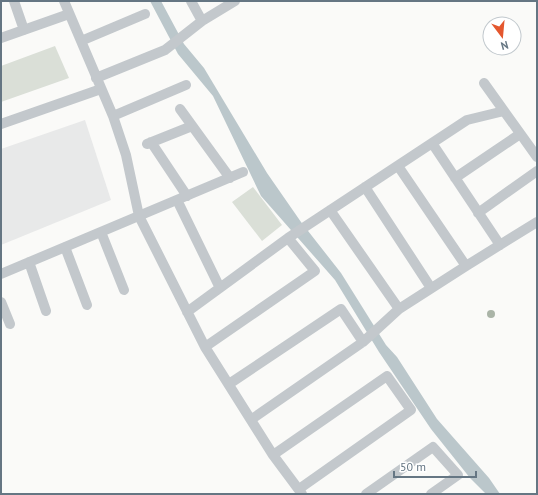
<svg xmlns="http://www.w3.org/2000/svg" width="538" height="495" viewBox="0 0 538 495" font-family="'PT Sans',sans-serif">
	<rect width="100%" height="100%" fill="#fafaf8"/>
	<path fill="#e8e9e9" d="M85 120 111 200 1 245V149Z"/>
	<path fill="#dadfd7" d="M55 46 69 78 1 102V66Z
		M253 187 282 225 262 241 232 202Z"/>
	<path fill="#bbc7cb" d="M150 1H161L184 44 204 68 267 173 301 222 341 273 386 345 397 357 437 419 489 478 500 494H486L470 478 431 429 379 352 335 280 261 196 213 96 178 54Z"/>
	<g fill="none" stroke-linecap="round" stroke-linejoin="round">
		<path stroke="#c3c8cc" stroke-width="10" d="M14 1 24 30
			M64 1 113 116 126 155 139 216 205 347 273 455 302 494
			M191 1 202 21
			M1 38 69 14
			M81 41 145 14
			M96 78 165 50 202 21 235 1
			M484 83 537 157
			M180 109 230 178
			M113 116 186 85
			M1 124 101 89
			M151 142 187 196
			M432 143 500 245
			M147 144 192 126
			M398 166 466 266
			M455 178 520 134
			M365 187 431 288
			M177 200 220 288
			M330 210 399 309
			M478 213 537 171
			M101 232 124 290
			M288 238 467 120 504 111
			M65 247 87 305
			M29 262 46 311
			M1 274 243 172
			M1 302 10 324
			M187 312 288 238 315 271 205 347
			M363 342 399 309 466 266 537 222
			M229 384 341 309 363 342 252 419
			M273 455 387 376 411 410 299 489
			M366 494 433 447 458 475 431 494"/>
	</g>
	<circle fill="#aab4a7" cx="491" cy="314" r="4"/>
	<rect width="538" height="495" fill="none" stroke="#657683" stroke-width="4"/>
	<g transform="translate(502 36) rotate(164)"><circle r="19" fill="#ffffff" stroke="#c1c8cd"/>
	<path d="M0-3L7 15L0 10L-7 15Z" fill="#e4572e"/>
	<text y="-6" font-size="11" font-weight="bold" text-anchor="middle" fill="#657683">N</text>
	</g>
	<path d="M394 471v6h82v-6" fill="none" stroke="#657683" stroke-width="2"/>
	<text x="400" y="471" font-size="12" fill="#657683" stroke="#ffffff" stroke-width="3" paint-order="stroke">50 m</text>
</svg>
